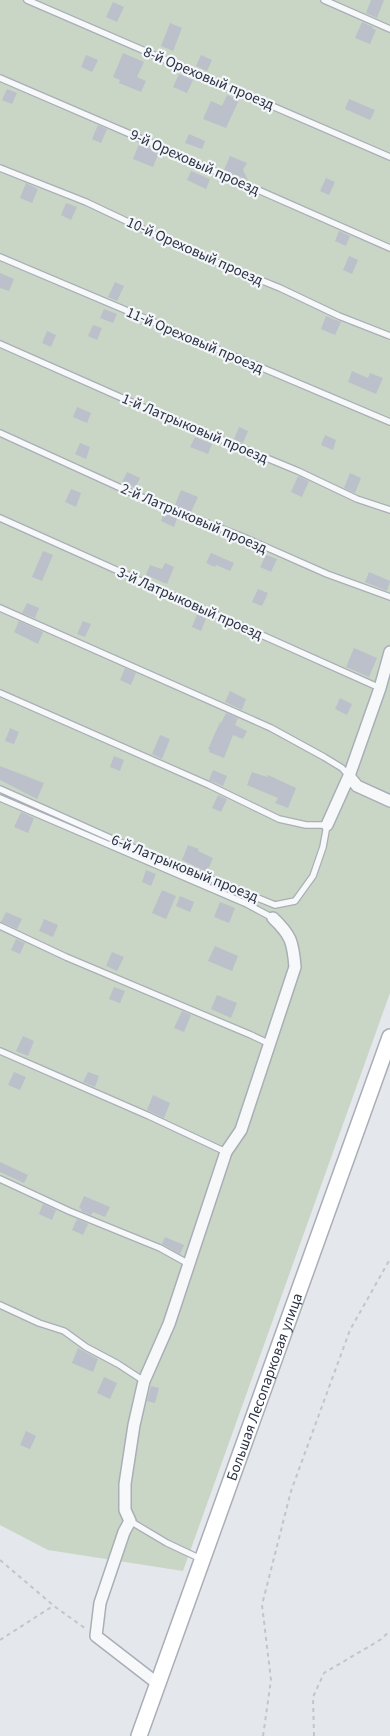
<svg xmlns="http://www.w3.org/2000/svg" width="390" height="1736" viewBox="0 0 390 1736" font-family="'Source Sans 3',sans-serif">
	<rect width="100%" height="100%" fill="#e4e7ec"/>
	<path fill="#c9d6c5" d="M0 0H390V993L183 1571 48 1550 0 1525Z"/>
	<path fill="#bbc0ca" d="M371 0H384L377 18 366 13Z
		M113 2 124 7 117 22 106 17Z
		M362 22 373 27 372 28 376 30 370 44 355 38Z
		M170 23 182 28 173 51 161 46Z
		M123 53 144 62 137 77 146 81 141 92 119 83 120 80 113 77Z
		M86 55 98 60 92 72 81 67Z
		M201 55 212 60 207 71 196 66Z
		M179 74 193 80 187 93 173 87Z
		M7 89 17 93 12 104 2 100Z
		M227 95 239 100 226 128 203 119 211 101 222 106Z
		M349 99 375 110 370 120 345 109Z
		M98 125 107 129 101 143 92 139Z
		M189 134 205 141 202 149 185 143Z
		M139 144 159 152 153 167 133 159Z
		M230 156 247 163 243 170 248 180 224 170Z
		M191 171 210 179 206 189 187 180Z
		M326 178 335 182 329 195 320 191Z
		M26 183 38 189 32 203 20 198Z
		M66 203 77 207 71 220 61 215Z
		M339 231 350 236 346 246 335 241Z
		M349 256 358 260 352 274 343 270Z
		M0 273 14 279 9 291 0 288Z
		M115 282 124 286 117 301 108 297Z
		M104 309 117 314 113 323 100 318Z
		M326 316 341 322 335 335 321 329Z
		M93 325 102 328 97 340 88 336Z
		M47 331 56 335 51 347 42 343Z
		M352 371 368 378 370 373 383 378 376 394 348 382Z
		M77 407 91 413 87 423 73 417Z
		M239 427 248 431 243 443 234 439Z
		M325 435 336 440 333 450 321 445Z
		M195 437 212 444 208 454 190 447Z
		M80 443 90 447 86 459 75 454Z
		M127 472 140 478 135 488 122 482Z
		M350 473 361 478 355 493 344 488Z
		M298 476 309 481 302 497 291 492Z
		M71 489 81 493 76 507 65 502Z
		M181 490 198 497 191 512 175 505Z
		M164 513 177 518 174 527 161 521Z
		M43 551 53 555 42 581 32 577Z
		M211 553 234 563 230 571 216 565 215 567 206 563Z
		M266 555 277 559 271 572 260 567Z
		M165 563 174 567 167 584 146 575 150 565 162 569Z
		M369 572 390 581 387 591 365 582Z
		M258 589 268 593 262 606 252 602Z
		M27 603 39 608 35 618 22 613Z
		M198 612 207 616 201 631 192 627Z
		M19 621 43 632 38 644 14 632Z
		M83 621 91 624 85 637 77 634Z
		M354 648 377 658 369 677 346 667Z
		M125 668 136 673 131 685 120 680Z
		M230 691 246 699 242 710 225 702Z
		M340 698 352 704 347 715 335 709Z
		M226 713 238 718 235 725 247 731 243 739 233 735 224 758 209 752 210 750 208 749 220 722 221 723Z
		M10 728 19 732 14 744 5 741Z
		M160 735 170 739 162 759 152 754Z
		M114 756 124 760 120 771 110 767Z
		M0 766 44 783 37 799 0 780Z
		M213 770 227 776 223 786 209 780Z
		M252 772 267 777 268 775 296 788 288 808 275 803 278 798 247 785Z
		M218 795 227 799 221 812 212 808Z
		M21 812 34 818 28 833 14 827Z
		M188 845 199 849 198 851 213 858 207 872 182 860Z
		M146 870 156 874 151 886 142 882Z
		M162 890 176 896 166 919 152 913Z
		M180 896 194 902 190 912 176 906Z
		M220 902 235 908 229 923 214 917Z
		M6 912 22 919 17 929 1 922Z
		M44 919 58 925 53 937 39 931Z
		M16 939 25 943 20 954 11 950Z
		M215 946 238 956 232 971 208 961Z
		M112 952 124 957 117 971 106 966Z
		M114 987 125 991 120 1003 109 999Z
		M217 995 237 1003 231 1018 211 1009Z
		M182 1011 191 1015 184 1032 174 1028Z
		M23 1036 34 1041 28 1056 16 1051Z
		M14 1072 26 1077 20 1090 8 1085Z
		M88 1072 99 1076 95 1087 83 1082Z
		M153 1095 170 1103 164 1118 147 1110Z
		M0 1162 28 1175 24 1183 0 1172Z
		M84 1196 110 1207 105 1217 93 1212 91 1215 81 1211 82 1209 79 1208Z
		M43 1204 56 1210 52 1220 39 1214Z
		M77 1219 88 1224 83 1235 72 1230Z
		M165 1237 184 1245 180 1254 162 1244Z
		M78 1348 98 1359 93 1372 72 1363Z
		M104 1377 117 1383 110 1399 97 1393Z
		M151 1386 159 1388 155 1403 147 1401Z
		M26 1431 36 1436 30 1449 20 1445Z"/>
	<g fill="none" stroke-linecap="round" stroke-linejoin="round">
		<defs>
			<path id="lane" d="M27 0 390 157
				M324 0 390 29
				M0 78 158 146 390 248
				M0 168 86 202 196 254 280 288 339 316 390 336
				M0 257 390 422
				M0 344 138 405 298 471 357 499 390 510
				M0 433 134 494 243 537 327 574 390 597
				M0 518 380 688
				M0 608 271 728 324 757 342 768 349 776
				M0 693 209 785 279 819 306 825H327L323 847 313 876 295 901 275 905 110 838 0 789
				M0 798 247 904 273 918
				M0 926 66 957 251 1035 270 1044
				M0 1051 149 1116 226 1152
				M0 1179 69 1211 160 1248 189 1264
				M0 1305 39 1323 64 1331 86 1347 118 1364 144 1381
				M130 1521 167 1543 201 1559"/>
			<path id="street" d="M349 776 357 786 390 801
				M327 825 349 776 380 688 390 652
				M158 1684 96 1636 100 1603 124 1532 130 1521 125 1510V1484L134 1425 144 1381 169 1324 226 1152 241 1130 295 967C293 942 291 935 273 918"/>
			<g id="secondary">
				<path id="s1" d="M139 1736 390 1037"/>
			</g>
		</defs>
		<use href="#lane" stroke="#a9aeb7" stroke-width="8"/>
		<use href="#street" stroke="#a9aeb7" stroke-width="14"/>
		<use href="#secondary" stroke="#a9aeb7" stroke-width="18"/>
		<path stroke="#c2c5cb" stroke-width="2" stroke-dasharray="4 4" stroke-linecap="butt" d="M0 1560 54 1606 86 1629
			M0 1640 53 1606
			M263 1736 271 1680 262 1605 291 1491 350 1330 390 1259
			M314 1736 313 1697 324 1673 380 1640 390 1631"/>
		<use href="#lane" stroke="#f7f8fa" stroke-width="5.5"/>
		<use href="#street" stroke="#f7f8fa" stroke-width="11"/>
		<use href="#secondary" stroke="#fff" stroke-width="15"/>
	</g>
	<g text-anchor="middle" stroke-width="4.5" stroke-linejoin="round" paint-order="stroke">
		<g font-size="15" fill="#2b3445" stroke="#f4f6f9">
			<text transform="translate(209 78) rotate(23)" y="5">8-й Ореховый проезд</text>
			<text transform="translate(195 162) rotate(24)" y="5">9-й Ореховый проезд</text>
			<text transform="translate(195 251) rotate(24)" y="5">10-й Ореховый проезд</text>
			<text transform="translate(195 340) rotate(23)" y="5">11-й Ореховый проезд</text>
			<text transform="translate(195 428) rotate(23)" y="5">1-й Латрыковый проезд</text>
			<text transform="translate(194 518) rotate(23)" y="5">2-й Латрыковый проезд</text>
			<text transform="translate(190 603) rotate(24)" y="5">3-й Латрыковый проезд</text>
			<text transform="translate(185 868) rotate(22)" y="5">6-й Латрыковый проезд</text>
			<text dy="5" stroke="none"><textPath href="#s1" startOffset="371">Большая Лесопарковая улица</textPath></text>
		</g>
	</g>
</svg>
